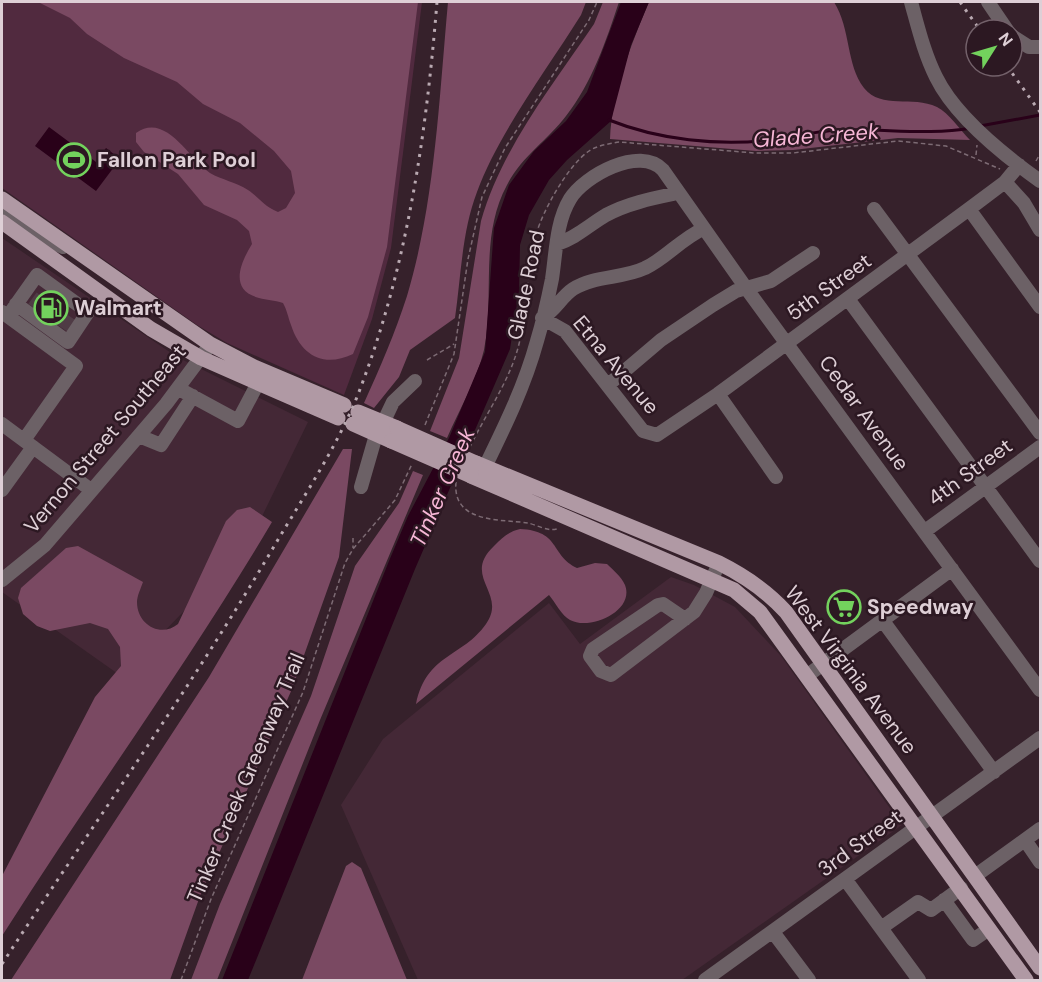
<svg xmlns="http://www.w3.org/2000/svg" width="1042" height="982" viewBox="0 0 1042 982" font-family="'DM Sans',sans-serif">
	<rect width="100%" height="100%" fill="#36212b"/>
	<path fill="#442836" d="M2 238 177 357 308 422 248 545 121 676 2 592Z
		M671 577 694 585 735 607 781 656 902 825 682 980H418L341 805 383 739 549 603 580 644Z"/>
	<path fill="#512a3f" d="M2 2H422L391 248 372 319 344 395 227 343 197 325 2 188Z"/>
	<path fill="#7a4962" d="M38 2H418L387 247 368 317 353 354C324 368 301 356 291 325 288 317 287 310 283 303 274 300 267 300 259 298 228 290 241 262 252 244L249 231 237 220 204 205 178 174 144 152 136 142V133C166 112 188 158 210 173 222 180 236 182 248 190 260 198 263 206 278 212L286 208 295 193 291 171 274 151 240 123 203 104 177 82 124 58 87 34 70 18Z
		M448 2H586L581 15C548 68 498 134 477 192 462 231 461 276 455 318L410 350 399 377 374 408 364 403C380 368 395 333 407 296 435 202 439 100 448 2Z
		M603 2H619C606 41 592 83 566 116 548 140 521 157 507 185 479 237 495 295 484 350 477 380 459 410 447 438L430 431 459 358 481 221C502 148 552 86 594 24Z
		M649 2H834C851 29 846 65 864 88 882 110 912 95 937 107 949 113 960 130 970 140L898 138 793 150 756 151 610 139C612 92 631 45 649 2Z
		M343 449H352L339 557 292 689 200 896 170 980H11L209 677Z
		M413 471 423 475 320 720 217 980H191L220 904 311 696 355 566 399 503Z
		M250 507 272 522C188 664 90 797 2 936V876L95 697 121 666 120 647 108 629 90 623 50 631 37 626 23 614 18 598 21 588 66 548 78 546 143 582C141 588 137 596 137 602 137 625 161 638 178 624L226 521 237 510Z
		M520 529C561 531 550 555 577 568L595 563 607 564C613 570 621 576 625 585 635 611 590 631 570 620 562 616 555 602 549 595L416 704C427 653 462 658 486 624 508 593 461 577 494 546 503 537 508 532 520 529Z
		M352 862 361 868 407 980H302L346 866Z"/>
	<path fill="#290119" d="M621 2H649L631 45 611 121 567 160 549 180 529 215 520 245 519 291 510 349 415 569 248 980H222L389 561 408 516 449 438 485 352 494 228 509 185 534 151 566 121 587 92Z
		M49 127 96 162 106 148 120 159 96 191 35 146Z"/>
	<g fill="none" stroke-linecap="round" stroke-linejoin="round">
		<path stroke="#290119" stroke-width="3" d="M609 120C659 140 718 146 771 140 793 137 816 131 839 130 883 128 927 136 971 128
			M980 126 1040 115"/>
		<path stroke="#4f3b45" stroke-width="14" stroke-dasharray="14 7" stroke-linecap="butt" d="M34 308 45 293
			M47 318 58 302
			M62 328 72 313"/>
		<path stroke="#7d6b74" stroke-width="1.5" stroke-dasharray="4.5 3" stroke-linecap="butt" d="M976 155 977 145
			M1036 161 1040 154V135
			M427 360 454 344
			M425 425 454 354 468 259 482 197 505 148 589 20 597 2
			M470 447C486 413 510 381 519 344 528 309 526 271 536 235 542 212 568 165 589 151 598 145 609 144 619 142L755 153H793L898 141 946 146 1000 169
			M456 482C452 524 502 519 528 523 537 525 550 533 559 528
			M353 538V548
			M181 980 211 899 303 692 345 563 353 549 395 500 412 464"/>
		<path stroke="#6c6166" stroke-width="14" d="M911 2C918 27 924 53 936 77 955 116 1005 156 1040 181
			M988 2 1007 30
			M1012 36 1029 47H1040
			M1005 182 1024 203 1040 230
			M2 209 42 238 63 247
			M874 209 1040 433
			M969 209 1040 307
			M557 244C576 238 589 225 606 215 628 203 654 198 678 193
			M848 299 1040 561
			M2 312 76 366 24 440
			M8 316 37 275 88 312 68 342 16 304
			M542 318 565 331 643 431 657 435 718 394 969 209 1005 182 1019 165
			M542 318C555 311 561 297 573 289 595 275 622 279 645 268 665 259 681 239 703 229
			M608 385 661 340 713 305 736 291 771 281 813 253
			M179 389 238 421 258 383
			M718 394 776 477
			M383 423 393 402 415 381
			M2 424 91 490
			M139 436 161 445 193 396
			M485 467C505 426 525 385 537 341 543 321 548 299 552 279 556 253 556 222 570 199 584 176 640 145 663 170L746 288 1040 690
			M361 487 376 435
			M2 490 33 447
			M925 531 1040 447
			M2 580 45 545 166 404 207 349
			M685 619 663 604 658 605 593 649 590 656 601 671 611 675 694 612 706 593 719 563
			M883 621 994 772
			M808 675 952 569
			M1025 840 1040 862
			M975 876 1040 829
			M845 879 919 980
			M944 900 973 940 989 929
			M881 928 918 902 931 910 961 888
			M773 932 809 980
			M705 980 1040 738"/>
		<path stroke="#b099a4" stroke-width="15" d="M2 199 210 344 254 367 344 405
			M2 222 151 329 201 358 338 418
			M358 412 397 428
			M353 424 391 441
			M476 463 719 563C745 576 766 590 786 612L1040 968
			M471 476 734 590 760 612 1026 980"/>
		<path stroke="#b9a9b1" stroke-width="3" stroke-dasharray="3 6" stroke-linecap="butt" d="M960 2 980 30
			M1007 66 1040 112
			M2 964C93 824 191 688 276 543 304 496 336 448 357 397 407 269 426 137 437 2"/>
		<path stroke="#b099a4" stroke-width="15" d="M397 428 476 463
			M391 441 471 476"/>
	</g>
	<defs>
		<symbol id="stadium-ring" viewBox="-11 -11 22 22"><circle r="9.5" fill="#2c1822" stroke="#73d25d" stroke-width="1.5"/><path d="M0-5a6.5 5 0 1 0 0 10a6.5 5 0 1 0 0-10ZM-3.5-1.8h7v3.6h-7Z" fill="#73d25d"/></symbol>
		<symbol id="fuel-ring" viewBox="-11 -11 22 22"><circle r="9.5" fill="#2c1822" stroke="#73d25d" stroke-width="1.5"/><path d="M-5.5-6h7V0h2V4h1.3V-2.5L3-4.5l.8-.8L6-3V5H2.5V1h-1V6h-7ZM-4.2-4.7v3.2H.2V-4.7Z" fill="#73d25d"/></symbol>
		<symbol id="supermarket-ring" viewBox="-11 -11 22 22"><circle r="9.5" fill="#2c1822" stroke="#73d25d" stroke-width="1.5"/><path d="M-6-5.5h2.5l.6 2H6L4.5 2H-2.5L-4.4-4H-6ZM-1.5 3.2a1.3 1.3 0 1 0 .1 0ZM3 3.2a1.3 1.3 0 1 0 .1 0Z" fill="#73d25d"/></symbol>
	</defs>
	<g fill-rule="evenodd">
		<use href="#stadium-ring" x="55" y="141" width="38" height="38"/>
		<use href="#fuel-ring" x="32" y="289" width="38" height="38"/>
		<use href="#supermarket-ring" x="825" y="588" width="38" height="38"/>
	</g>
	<g text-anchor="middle" stroke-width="5" stroke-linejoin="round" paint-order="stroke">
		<g font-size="21" font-weight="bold" fill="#decfd6" stroke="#2c1822" text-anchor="start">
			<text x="97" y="167">Fallon Park Pool</text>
			<text x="74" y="315">Walmart</text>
			<text x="867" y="614">Speedway</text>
		</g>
		<g font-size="21" fill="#decfd6" stroke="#2c1822">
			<text transform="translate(526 285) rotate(-78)" y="7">Glade Road</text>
			<text transform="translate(829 287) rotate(-36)" y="7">5th Street</text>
			<text transform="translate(616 365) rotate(50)" y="7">Etna Avenue</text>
			<text transform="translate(864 413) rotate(54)" y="7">Cedar Avenue</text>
			<text transform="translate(105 439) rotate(-50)" y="7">Vernon Street Southeast</text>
			<text transform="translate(970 472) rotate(-36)" y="7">4th Street</text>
			<text transform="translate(851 670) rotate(53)" y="7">West Virginia Avenue</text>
			<text transform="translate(246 778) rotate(-67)" y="7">Tinker Creek Greenway Trail</text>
			<text transform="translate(860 843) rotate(-36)" y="7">3rd Street</text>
		</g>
		<g font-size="22" font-style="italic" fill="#f7b7d6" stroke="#2c1822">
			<text transform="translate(816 135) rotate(-4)" y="8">Glade Creek</text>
			<text transform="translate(442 487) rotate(-66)" y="8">Tinker Creek</text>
		</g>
	</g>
	<rect width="1042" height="982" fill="none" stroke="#decfd6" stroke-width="6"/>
	<g transform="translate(994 48) rotate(53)"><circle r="28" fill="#2c1822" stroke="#73616a" stroke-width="1.5"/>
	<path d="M0-4.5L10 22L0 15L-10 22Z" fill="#73d25d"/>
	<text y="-9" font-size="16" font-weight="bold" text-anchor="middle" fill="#decfd6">N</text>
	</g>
</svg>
